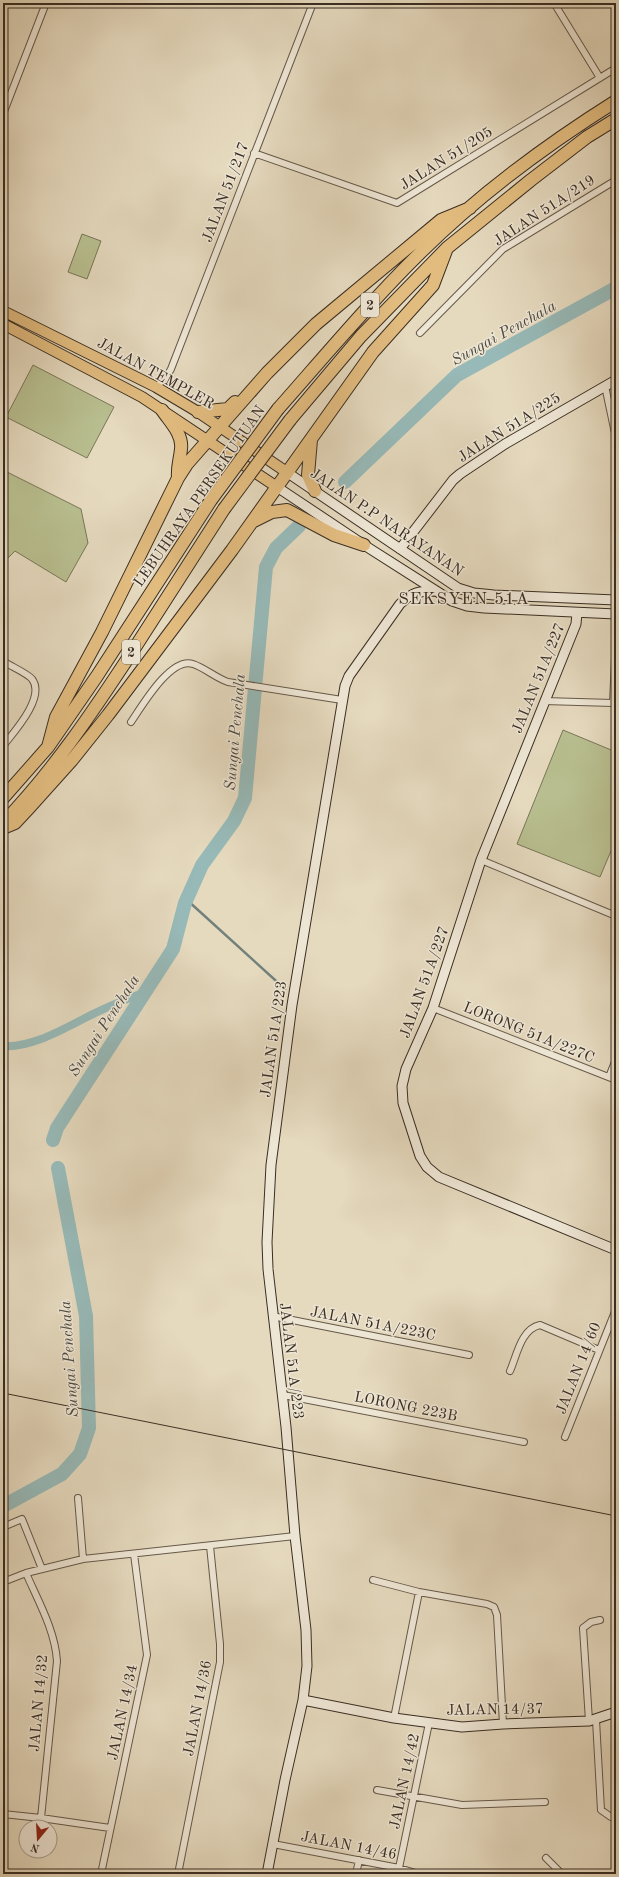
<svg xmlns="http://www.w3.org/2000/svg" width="619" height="1877" viewBox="0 0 619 1877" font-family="'Old Standard TT',serif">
	<rect width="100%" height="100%" fill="#e5d9be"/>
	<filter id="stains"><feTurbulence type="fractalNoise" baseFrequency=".005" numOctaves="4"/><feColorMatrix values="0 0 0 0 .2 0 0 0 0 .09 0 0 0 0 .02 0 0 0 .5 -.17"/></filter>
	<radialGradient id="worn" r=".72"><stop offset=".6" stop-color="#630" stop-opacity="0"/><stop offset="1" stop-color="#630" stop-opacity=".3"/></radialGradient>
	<path fill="#b8be8f" stroke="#797659" d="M82 234 101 241 87 279 68 272Z
		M33 365 114 407 87 458 6 417Z
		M3 470 81 509 88 543 66 582 15 551 6 560 3 559Z
		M563 730 616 752V839L600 877 517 844Z"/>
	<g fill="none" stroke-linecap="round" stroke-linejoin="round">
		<path stroke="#72817c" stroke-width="2.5" d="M187 900 285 989"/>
		<path stroke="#97b9b7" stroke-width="8" d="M3 1046C36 1049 75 1021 106 1008 119 1002 132 997 146 992"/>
		<path stroke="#97b9b7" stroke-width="14" d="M345 482 457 375 616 288
			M53 1140 57 1128 173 949 185 903 202 865 234 821 245 798 266 567 276 548 299 526
			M3 1506 62 1474 80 1454 89 1428 86 1316 58 1168"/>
		<defs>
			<path id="street" d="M554 3 600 78
				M3 114 46 3
				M254 153 397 203 616 68
				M420 333 503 249 616 180
				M605 386 616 438
				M156 387 167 376 171 369 313 3
				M616 636 613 703H616
				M3 661C10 666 27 673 32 679 46 697 14 732 3 746
				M544 701 613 703
				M131 722C142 706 171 656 193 664 205 668 216 678 228 682L342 700
				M481 860 616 916
				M433 1008 616 1080
				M609 1077 616 1059
				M272 1316 469 1355
				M510 1371C517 1355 521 1329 540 1325L599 1350
				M283 1395 524 1442
				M565 1437 616 1309
				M78 1498 83 1559
				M3 1527 22 1519 42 1569
				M26 1573C38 1601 55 1630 57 1661L41 1818
				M373 1580 419 1592 487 1604 494 1607 497 1615 503 1724
				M3 1582 26 1573 83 1559 295 1536
				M394 1718 419 1592
				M596 1720 601 1810 611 1817H616
				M589 1721 583 1628 591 1622 600 1620
				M377 1790 462 1805 545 1802
				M3 1814 41 1818 110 1828
				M273 1844 399 1868 419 1874
				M546 1858 562 1874
				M399 1868 429 1723
				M101 1874 147 1655 134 1554
				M178 1874 220 1662V1644L210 1546
				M356 1874 359 1860"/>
			<path id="secondary" d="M288 473 458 588 474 593 494 595 616 600
				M277 487 364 545 452 601 467 606 484 608 616 614
				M400 549 453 480 460 474 505 444 616 380
				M577 613 576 624 481 860 433 1008 406 1069 402 1086 403 1103 420 1156 427 1167 439 1177 616 1250
				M303 1700 394 1718 462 1727 503 1724 589 1721 616 1712
				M267 1874 285 1780 303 1700 307 1666 306 1630 295 1536 286 1427 268 1269 267 1242 271 1165 292 1005 345 686 349 676 400 604C413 592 418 591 435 591"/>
			<path id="primary" d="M3 311 156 387 198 412 288 473
				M3 324 142 397 277 487"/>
			<path id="highway" d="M278 409C324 357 369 303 418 255 477 196 546 145 616 101
				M162 410C170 422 183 434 181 449 180 460 177 466 178 478
				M198 412 228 409 235 402
				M290 420 361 336 447 248 531 180 587 137 616 119
				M311 440 308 475 315 491
				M254 521 272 512 287 510 334 535 364 545
				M48 747 56 717 102 632 178 478 187 464 267 373 316 324 441 220 470 208
				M3 798 48 747 97 676 211 500
				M3 823C54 770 94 710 134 649 164 602 194 556 224 509
				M3 828 15 823 29 808 72 760 108 715 232 550 373 352 433 285 447 248"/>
		</defs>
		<use href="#street" stroke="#65594a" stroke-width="8"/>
		<use href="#secondary" stroke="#3a2e23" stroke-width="11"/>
		<use href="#primary" stroke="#3a2e23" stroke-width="12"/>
		<use href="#highway" stroke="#3a2e23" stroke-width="14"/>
		<use href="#street" stroke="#eee6d5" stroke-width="6"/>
		<use href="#secondary" stroke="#eee6d5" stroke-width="9"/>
		<use href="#primary" stroke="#e2bc7f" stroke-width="10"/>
		<use href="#highway" stroke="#e2bc7f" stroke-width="12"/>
		<path stroke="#3a2e23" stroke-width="1" d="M3 1393 616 1516"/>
		<defs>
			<path id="highway-bridge" d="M211 500 278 409
				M224 509 290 420"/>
		</defs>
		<use href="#highway-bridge" stroke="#3a2e23" stroke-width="14" stroke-linecap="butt"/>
		<use href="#highway-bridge" stroke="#e2bc7f" stroke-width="12"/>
	</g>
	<g text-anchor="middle" stroke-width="3" stroke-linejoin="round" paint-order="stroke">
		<g fill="#eee6d5" stroke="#706558" stroke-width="1">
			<rect x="361" y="293" width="18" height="24" rx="3"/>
			<rect x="122" y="640" width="18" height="24" rx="3"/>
		</g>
		<g font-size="14" font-weight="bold" fill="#3a2e23">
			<text x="370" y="310">2</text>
			<text x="131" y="657">2</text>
		</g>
		<g font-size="15" fill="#3a2e23" stroke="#eee6d5">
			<text transform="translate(446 158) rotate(-32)" y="5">JALAN 51/205</text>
			<text transform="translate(225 192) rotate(-69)" y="5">JALAN 51/217</text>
			<text transform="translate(544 210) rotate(-33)" y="5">JALAN 51A/219</text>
			<text transform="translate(156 373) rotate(29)" y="5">JALAN TEMPLER</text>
			<text transform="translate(509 427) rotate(-32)" y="5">JALAN 51A/225</text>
			<text transform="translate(199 496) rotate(-55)" y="5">LEBUHRAYA PERSEKUTUAN</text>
			<text transform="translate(387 522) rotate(34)" y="5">JALAN P.P NARAYANAN</text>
			<text transform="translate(538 678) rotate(-68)" y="5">JALAN 51A/227</text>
			<text transform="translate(424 982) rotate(-70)" y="5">JALAN 51A/227</text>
			<text transform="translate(529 1032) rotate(22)" y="5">LORONG 51A/227C</text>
			<text transform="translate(273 1039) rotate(-82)" y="5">JALAN 51A/223</text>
			<text transform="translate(373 1323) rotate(11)" y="5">JALAN 51A/223C</text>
			<text transform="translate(292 1361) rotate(83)" y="5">JALAN 51A/223</text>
			<text transform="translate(578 1368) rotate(-68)" y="5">JALAN 14/60</text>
			<text transform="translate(406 1406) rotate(11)" y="5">LORONG 223B</text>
			<text transform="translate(38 1703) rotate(-85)" y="5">JALAN 14/32</text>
			<text transform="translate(197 1708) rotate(-79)" y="5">JALAN 14/36</text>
			<text transform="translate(495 1709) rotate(-1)" y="5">JALAN 14/37</text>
			<text transform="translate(122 1712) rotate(-78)" y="5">JALAN 14/34</text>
			<text transform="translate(404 1781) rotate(-78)" y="5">JALAN 14/42</text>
			<text transform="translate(349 1845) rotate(11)" y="5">JALAN 14/46</text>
		</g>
		<g font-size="16" font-style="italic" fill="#4d4a41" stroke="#eee6d5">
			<text transform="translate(503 332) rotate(-29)" y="6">Sungai Penchala</text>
			<text transform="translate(234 732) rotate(-85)" y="6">Sungai Penchala</text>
			<text transform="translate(103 1025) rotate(-57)" y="6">Sungai Penchala</text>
			<text transform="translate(68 1359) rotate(-94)" y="6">Sungai Penchala</text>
		</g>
		<g font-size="17" letter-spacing="1" fill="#3a2e23" stroke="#eee6d5">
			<text x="464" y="604">SEKSYEN 51A</text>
		</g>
	</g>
	<rect width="619" height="1877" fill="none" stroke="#e5d9be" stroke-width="16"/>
	<rect x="4" y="4" width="611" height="1869" fill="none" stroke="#3a2e23" stroke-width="2"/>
	<rect x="8" y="8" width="603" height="1861" fill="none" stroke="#3a2e23"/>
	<g transform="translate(38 1839) rotate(198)"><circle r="19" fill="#eee6d5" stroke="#a69c8e"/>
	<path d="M0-3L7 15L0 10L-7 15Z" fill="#8f2418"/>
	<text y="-6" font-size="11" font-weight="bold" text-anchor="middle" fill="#3a2e23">N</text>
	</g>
	<rect width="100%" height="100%" filter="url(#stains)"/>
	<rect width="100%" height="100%" fill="url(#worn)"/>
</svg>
